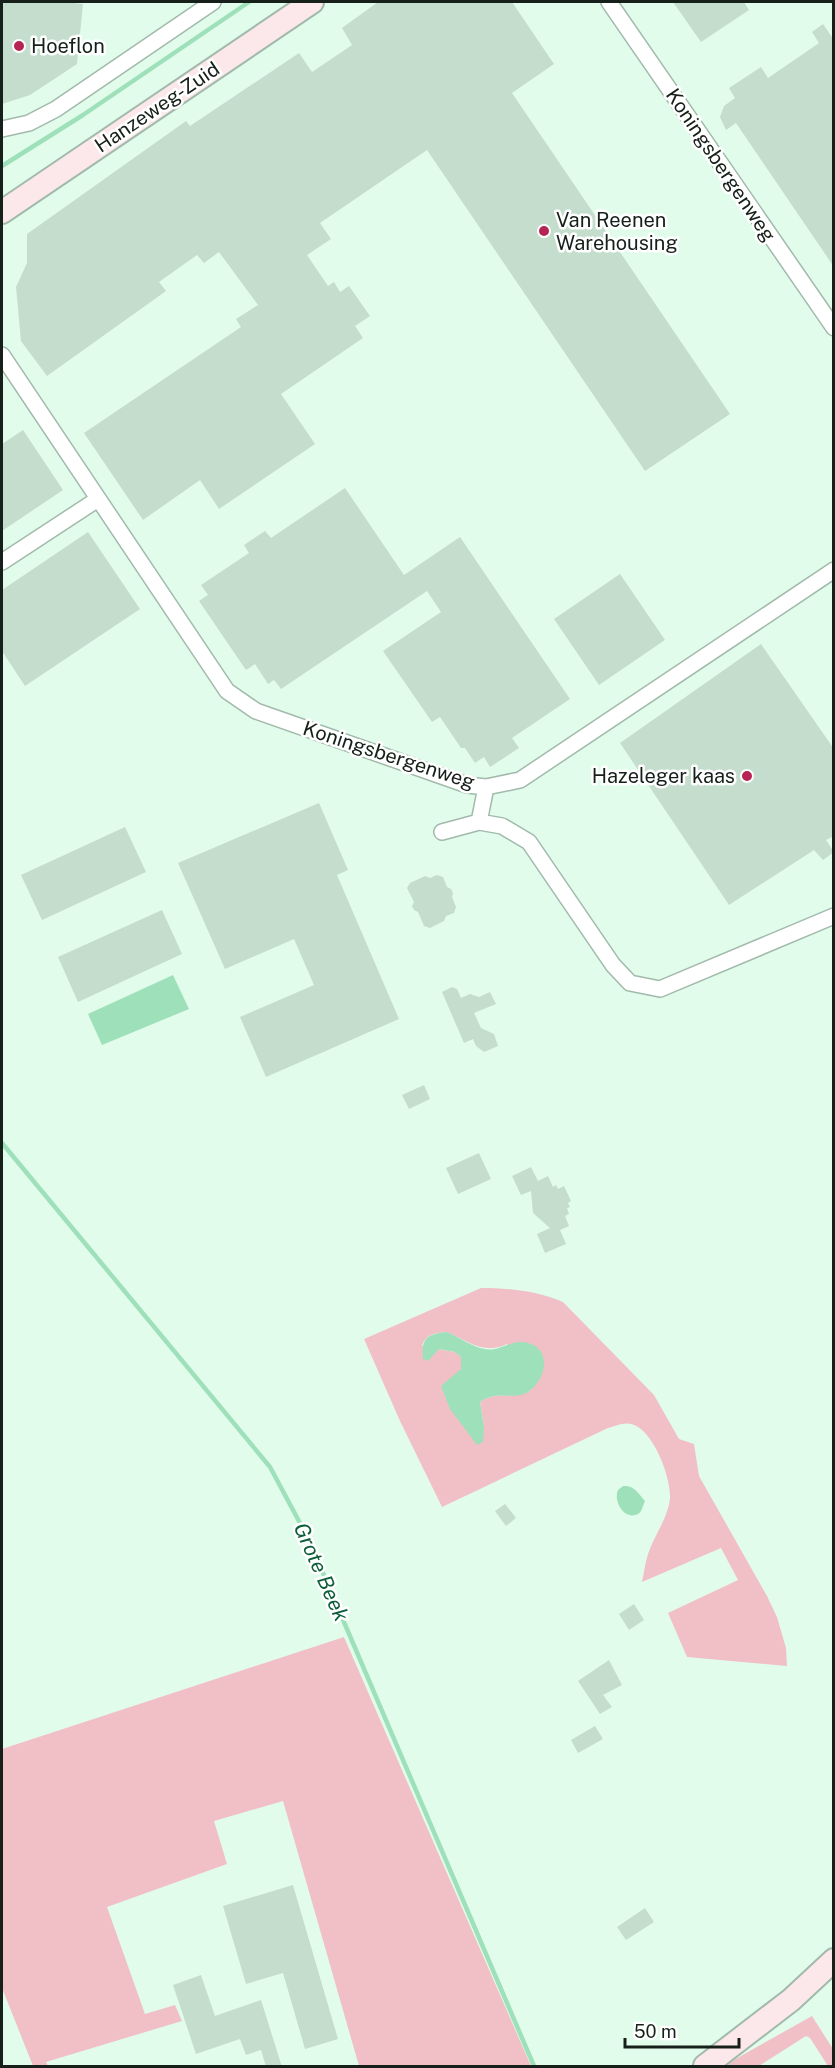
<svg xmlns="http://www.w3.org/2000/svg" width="835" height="2068" viewBox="0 0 835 2068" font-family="'Public Sans',sans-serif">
	<rect width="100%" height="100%" fill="#e2fcec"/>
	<path fill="#f1c0c7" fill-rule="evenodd" d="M481 1288C510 1288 537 1291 563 1302L654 1395 679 1439 694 1444 699 1476 767 1596 777 1617 786 1648 787 1666 687 1657 668 1613 738 1580 721 1548 642 1582C644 1573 645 1563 648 1554 654 1536 668 1518 670 1498 671 1477 653 1429 631 1424 623 1422 615 1426 608 1428L442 1507 400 1421 364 1339ZM447 1332C469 1342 484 1355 507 1344L531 1390C513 1401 498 1389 480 1402L484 1427 456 1375 461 1369V1357L455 1352 422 1346C426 1334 435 1333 447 1332Z
		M344 1637 531 2066H359L283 1801 214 1821 227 1864 107 1907 145 2014 175 2005 182 2021 46 2062 48 2066H33L2 1988V1749Z
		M812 2016 833 2049V2066H828L810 2038 806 2036 759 2066H723Z"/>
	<path fill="#9ee0b9" d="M173 975 189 1009 102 1045 88 1014Z
		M447 1332C459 1337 472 1347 485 1349 497 1352 508 1342 521 1342 552 1343 549 1378 528 1392 514 1401 497 1389 480 1402L484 1427 483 1442 477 1445 450 1409 441 1386 461 1369V1357L455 1352 439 1349 428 1361 423 1359C421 1338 427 1334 447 1332Z
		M623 1486C634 1485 638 1493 645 1501 643 1505 642 1512 638 1514 624 1521 613 1501 618 1490Z"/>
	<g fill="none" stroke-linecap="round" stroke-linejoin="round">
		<path stroke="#9ee0b9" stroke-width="4.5" d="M2 166 83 115 249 2
			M2 1143 270 1467 308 1538 534 2066"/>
	</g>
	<path fill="#c4ddcd" d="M2 2H63L83 4 77 64 30 95 2 104Z
		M378 2H512L554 64 512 93 730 414 645 471 427 150 320 223 331 239 307 255 328 286 334 282 340 292 349 286 370 316 355 326 363 338 281 394 315 444 219 509 200 480 143 520 84 433 241 327 236 319 258 305 219 252 204 263 197 255 159 282 166 291 47 376 21 341 16 287 27 263V234L186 121 190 126 299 53 312 72 352 45 342 28Z
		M673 2H744L749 10 701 42Z
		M823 24 834 40V267L736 123 726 130 720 117 724 106 735 98 729 88 761 67 768 78 819 43 812 32Z
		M23 430 63 490 2 531V444Z
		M345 488 404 575 460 537 570 699 512 738 519 748 490 767 484 757 475 763 465 748H461L440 717 432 722 383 651 441 612 427 591 281 689 274 680 268 684 255 664 246 670 199 601 208 595 201 585 249 553 244 545 265 531 271 538Z
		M88 532 140 609 25 686 2 651V590Z
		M620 574 665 640 599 685 554 619Z
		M761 644 834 749V836L826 840 834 852 823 860 814 850 729 905 620 743Z
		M319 803 348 870 337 875 399 1019 266 1077 240 1017 314 985 294 939 225 969 178 863Z
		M125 827 146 872 42 920 21 875Z
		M437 875 443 877 447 887 451 889 453 893 452 897 456 907 454 913 446 916 444 921 430 928 424 926 418 912 414 910 412 906 414 902 407 888 410 883 425 876 430 878Z
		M162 910 182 954 78 1002 58 957Z
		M452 987 457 989 461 998 470 994 479 997 490 992 496 1004 474 1013 481 1028 494 1034 498 1046 484 1052 476 1046 473 1039 464 1043 442 992Z
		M424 1085 430 1099 409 1109 402 1095Z
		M479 1153 491 1179 458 1194 446 1168Z
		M531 1167 538 1181 548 1176 553 1187 556 1185 558 1189 564 1186 571 1201 568 1203 570 1207 567 1208 569 1214 565 1216 569 1226 560 1230 566 1244 545 1253 537 1234 550 1228 533 1213 531 1191 521 1195 512 1176Z
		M505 1504 516 1518 506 1526 495 1511Z
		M634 1604 644 1620 629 1630 619 1614Z
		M609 1660 622 1685 603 1695 612 1707 600 1714 578 1681Z
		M595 1726 603 1739 578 1753 571 1740Z
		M293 1885 338 2039 305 2049 283 1973 246 1984 223 1906Z
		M645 1908 654 1922 626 1940 617 1927Z
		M201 1975 215 2016 261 2000 282 2067H266L261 2050 246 2055 240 2039 196 2054 173 1985Z"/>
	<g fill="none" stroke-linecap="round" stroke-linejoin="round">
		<defs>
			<path id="street" d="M609 2 834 328
				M2 129 29 123 56 109 213 2
				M2 355 227 691 256 711 467 785 486 787 520 780 834 570
				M2 562 98 499
				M479 822 486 787
				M442 832 479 822 502 826 529 842 613 965 630 983 660 989 834 916"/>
			<path id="secondary" d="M2 212 312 2
				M705 2066 791 2000 834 1960"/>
		</defs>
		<use href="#street" stroke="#a1baab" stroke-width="18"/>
		<use href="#secondary" stroke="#a1baab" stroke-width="26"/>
		<use href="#street" stroke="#fff" stroke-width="15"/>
		<use href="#secondary" stroke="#fce8eb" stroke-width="22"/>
	</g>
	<g fill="#b52452" stroke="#fff" stroke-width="2">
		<circle cx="19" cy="46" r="6"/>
		<circle cx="544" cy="231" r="6"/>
		<circle cx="747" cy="776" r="6"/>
	</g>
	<g text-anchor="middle" stroke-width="5" stroke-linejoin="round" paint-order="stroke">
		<g font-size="20" fill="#161f19" stroke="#fff" text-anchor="start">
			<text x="31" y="53">Hoeflon</text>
			<text x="556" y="227">Van Reenen<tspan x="556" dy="23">Warehousing</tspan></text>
			<text x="735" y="783" text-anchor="end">Hazeleger kaas</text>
		</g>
		<g font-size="20" fill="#161f19" stroke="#fff">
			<text transform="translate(157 107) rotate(-34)" y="7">Hanzeweg-Zuid</text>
			<text transform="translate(721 165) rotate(56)" y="7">Koningsbergenweg</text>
			<text transform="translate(389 755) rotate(18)" y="7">Koningsbergenweg</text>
		</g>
		<g font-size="21" font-style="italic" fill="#0e5d3a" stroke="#fff">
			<text transform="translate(321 1572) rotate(66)" y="7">Grote Beek</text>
		</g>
	</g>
	<rect width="835" height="2068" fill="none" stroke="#161f19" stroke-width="6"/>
	<path d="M625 2038v9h114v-9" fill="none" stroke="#161f19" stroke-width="3"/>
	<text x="634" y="2038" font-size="18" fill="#161f19" stroke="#ffffff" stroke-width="4.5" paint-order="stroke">50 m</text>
</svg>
